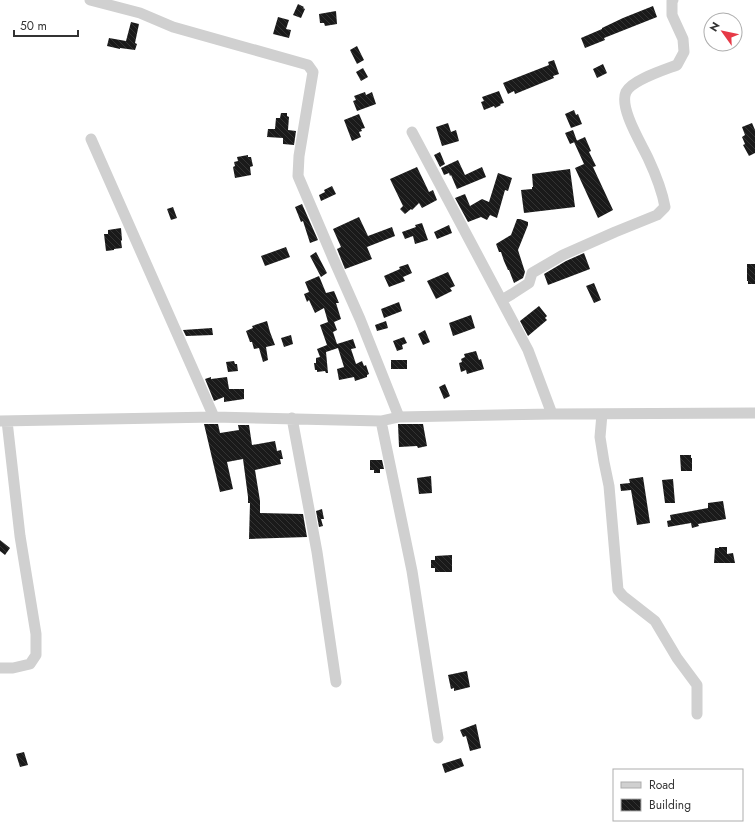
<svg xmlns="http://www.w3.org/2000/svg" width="755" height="833" viewBox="0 0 755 833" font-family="Jost,sans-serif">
	<defs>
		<pattern id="building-back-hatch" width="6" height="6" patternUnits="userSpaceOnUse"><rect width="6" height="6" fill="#1a1a1a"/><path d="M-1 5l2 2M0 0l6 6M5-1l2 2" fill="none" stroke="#333"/></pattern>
	</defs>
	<rect width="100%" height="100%" fill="#fff"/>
	<path fill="url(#building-back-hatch)" d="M298 4 304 7 303 8 305 9 301 18 293 15Z
		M653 6 657 17 604 38 605 40 585 48 581 38 602 29V28L623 18Z
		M336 11 337 24 325 26 324 23H320L319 14Z
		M278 17 289 20 286 29 291 30 289 38 273 34Z
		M131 22 139 24 135 43 137 44 135 50 120 48V49L107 46 109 38 126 41Z
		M357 46 364 60 357 64 350 50Z
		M554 60 559 74 553 76 554 78 515 94 514 91 508 94 503 83 549 65 548 62Z
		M603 64 607 73 597 78 593 69Z
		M363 68 368 77 361 81 356 72Z
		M499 91 504 103 500 104 501 105 495 108 494 106 484 110 481 102 484 101 482 97Z
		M365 92 366 95 372 92 376 104 357 111 353 101 356 100 354 96Z
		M574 110 576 115 578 114 582 124 571 128 565 114Z
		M281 113H287V116L289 117 288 130 296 131 294 145 283 144V138L267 137 268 129H275L276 118H280Z
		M359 114 365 128 361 129 362 131 359 132 361 137 352 141 344 120Z
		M448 123 451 132 456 130 459 141 442 146 436 127Z
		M752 123 755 130V153L749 156 743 145 745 144 742 137 745 135 742 127Z
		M573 130 577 141 570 144 565 133Z
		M585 137 591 151 589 152 596 166 593 167 613 210 598 218 575 168 584 164 574 142Z
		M440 152 445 164 440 167 434 155Z
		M248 155V157H251L253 166 250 167 251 175 235 178 233 167 235 166 234 162 238 161 237 157Z
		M458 160 465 175 482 167 486 177 457 189 451 175 450 176 449 173 444 175 441 168Z
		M417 167 429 192 433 190 437 200 422 208 419 203 412 210 411 209 405 214 400 209 403 206 390 179Z
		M570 169 575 207 524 213 521 190 532 189V187H533L532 174Z
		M498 173 512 178 508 191 505 190 497 218 490 215 487 220 481 217 468 222 455 198 465 194 470 206 482 199 489 202Z
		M332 186 336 194 321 201 319 195 325 192 324 190Z
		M302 204 318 240 310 243 303 221 301 222 295 207Z
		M173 207 177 218 171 220 167 209Z
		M359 217 368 236 392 227 395 236 367 247 372 259 345 269 337 249 341 247 333 229Z
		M517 219H520L528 222V225L518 250 525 272 523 278 514 283 509 270H508L504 261 501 252H499L496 244 511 235Z
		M422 223 428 240 415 244 413 236 405 239 402 232 416 227 415 225Z
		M449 225 452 233 437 239 434 232Z
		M121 228 122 240 121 241 122 248 114 249V250L106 251 104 234H108V230Z
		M286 247 290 257 265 266 261 256Z
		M316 252 327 273 321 277 310 256Z
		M584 253 590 269 548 285 544 274 566 261Z
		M408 264 412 273 403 277 405 281 389 287 384 276 400 269 399 267Z
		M747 264H755V284H748V281H747Z
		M448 272 455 286 450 288 452 291 436 299 427 281Z
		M319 276 326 293 334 291 339 303H336L341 319 334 322 337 330 333 332 337 344 353 339 356 348 351 349 356 364 362 361 364 366 366 365 369 374 367 375V377L355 381 354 377 339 380 337 369 344 367 338 348 326 352 328 373H326L325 371 317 372V370H315L314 363H316V358L320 357 317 349 327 345 320 325 328 322 324 308 315 313 309 300 307 302 304 294 309 292 305 282Z
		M594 283 601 300 594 303 586 286Z
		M399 302 402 311 384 318 381 309Z
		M539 306 547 316 545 318 547 320 528 336 520 321Z
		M471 315 475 328 453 336 449 323Z
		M267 321 270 332 275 345 266 347 268 360 263 362 259 348 254 349 252 342H250L246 331 253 328 252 326Z
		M386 321 388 328 377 331 375 325Z
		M212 328 213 335 186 336 183 330Z
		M425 330 430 342 423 345 418 334Z
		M291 335 293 344 284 347 281 338Z
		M404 337 407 343 402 345 403 349 397 351 393 341Z
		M476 351 479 360 481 359 484 369 467 374 466 370 461 372 459 363 462 362 461 359 465 357 464 354Z
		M391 360H407V369H391Z
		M234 361 235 364H237L238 371 228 372 226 362Z
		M211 377V379L227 377 229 389H244V399L224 402V397L214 401 205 379Z
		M445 384 450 396 444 399 439 387Z
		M204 424H218L220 433 239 430 238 425H249L252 445 275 441 277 451 281 450 283 459H280L281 464 255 470 260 501V513L303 514 307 537 249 539 250 503H248V497L243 459 227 462 233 489 220 492Z
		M398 424H423L427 446 418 448 417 446 399 447Z
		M680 455H691V458H692V471H681Z
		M370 460H382L384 469H380V473H374V470H370Z
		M431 476 432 493 419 494 417 478Z
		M643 477 650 523 637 525 631 490 621 491 620 484 630 483 629 479Z
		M673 479 675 503H665L662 480Z
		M723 501 726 519 698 524 699 526 692 528 691 523 668 527 667 521 671 520 670 515 708 508V503Z
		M322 509 324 519H321L323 526 319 527 316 511Z
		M0 540 10 548 5 555 0 551Z
		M719 547H727V554L733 553 735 563H714L715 548H719Z
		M452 555V572H435V568H431V560H435V556Z
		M467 671 470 687 454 691V688L451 689 448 675Z
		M476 724 481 748 470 751 466 736 463 737 460 730Z
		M24 752 28 765 20 767 16 754Z
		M461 758 464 766 445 773 442 764Z"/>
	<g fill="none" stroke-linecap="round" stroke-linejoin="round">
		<path stroke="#d0d0d0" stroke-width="11" d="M90 0 140 13 173 27 301 63 308 65 313 72 299 156 298 176 333 258 360 319 399 417
			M412 132 528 350 552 414
			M91 139 214 417
			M502 300 512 294 529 283 532 273 563 255 615 232 657 215 665 207C662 190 655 173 648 158 641 143 619 108 626 92 632 80 664 70 677 65L684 52 683 39 672 15V1L673 0
			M602 414 600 437 604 462 609 486 618 590 623 596 655 621 677 658 697 685V714
			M292 418 317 552 336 682
			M0 421 214 417 381 421 399 417 552 414 755 413
			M381 421 412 571 438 738
			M0 668H13L30 664 36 655V634L20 536 7 421"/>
	</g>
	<rect x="613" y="769" width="130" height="52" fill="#ffffff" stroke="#adadad"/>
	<rect x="621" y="782" width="20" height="6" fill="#d0d0d0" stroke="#adadad"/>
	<text x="649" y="789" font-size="12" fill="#333333">Road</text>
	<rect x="621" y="799" width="20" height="12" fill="url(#building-back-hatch)" stroke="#adadad"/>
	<text x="649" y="809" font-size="12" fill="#333333">Building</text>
	<g transform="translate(723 32) rotate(303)"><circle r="19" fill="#ffffff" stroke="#adadad"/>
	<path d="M0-3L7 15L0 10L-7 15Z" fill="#e63946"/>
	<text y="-6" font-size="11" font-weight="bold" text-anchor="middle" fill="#333333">N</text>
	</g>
	<path d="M14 30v6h64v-6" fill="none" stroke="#333333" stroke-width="2"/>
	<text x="20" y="30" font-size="12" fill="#333333" stroke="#ffffff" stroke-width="3" paint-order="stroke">50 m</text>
</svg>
